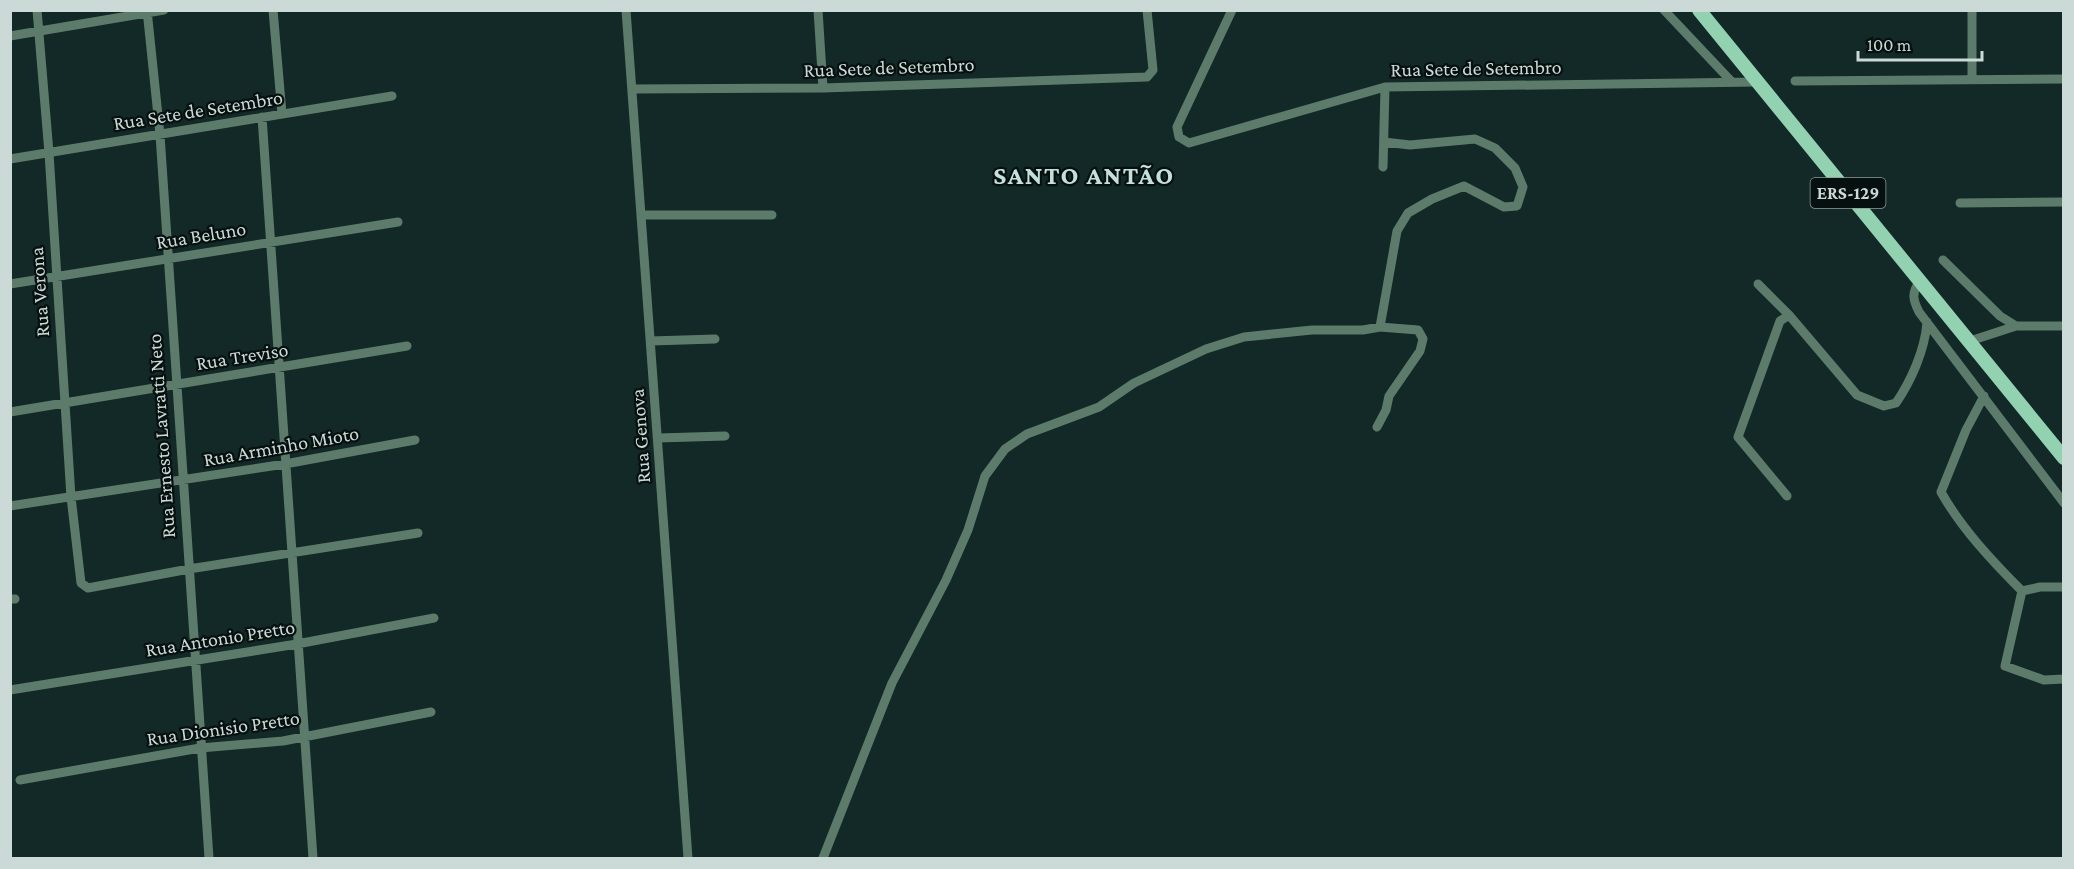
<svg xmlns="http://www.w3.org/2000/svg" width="2074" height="869" viewBox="0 0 2074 869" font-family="'Crimson Pro',serif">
	<rect width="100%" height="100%" fill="#122927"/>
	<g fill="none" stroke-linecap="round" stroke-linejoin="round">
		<path stroke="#5d7b6a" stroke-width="9" d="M37 10 49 153 71 497 81 583 88 588 189 569 418 533
			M147 10 160 135 209 858
			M273 10 282 114
			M626 10 688 858
			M818 10 823 88
			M1232 10 1177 127 1179 137 1189 143 1385 87 1757 82
			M1664 10 1732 82
			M10 36 164 10
			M1972 78V10
			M1795 81 2064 79
			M632 89 823 88 1147 77 1153 70 1147 10
			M262 117 313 858
			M10 159 392 96
			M1383 167 1385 87
			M1960 203 2064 202
			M641 215H772
			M1943 260 2000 316 2016 326H2064
			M1920 281C1911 293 1913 300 1919 312L2064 503
			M10 284 398 222
			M1758 284 1789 315 1857 395 1884 406 1896 403C1911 381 1925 350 1927 322
			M1380 327 1397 231 1408 213 1432 199 1464 186 1504 207 1517 206 1523 187 1515 168 1495 148 1475 139 1410 145 1384 142
			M651 341 715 339
			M1970 341 2016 326
			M1984 396 1966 430 1941 492C1961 528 1993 562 2022 591L2040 587H2064
			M10 412 407 346
			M658 438 725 436
			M1787 496 1738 437 1780 321 1789 315
			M10 506 285 464 415 440
			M2022 591 2005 666 2044 680 2064 679
			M10 599H15
			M10 690 297 644 434 618
			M20 780 200 748 283 741 431 712
			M823 858 892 683 946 580 968 530 985 476 1005 449 1027 434 1099 407 1134 383 1206 349 1244 337 1312 330H1363L1380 327 1418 330 1423 339 1420 351 1389 396 1386 410 1377 427"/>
		<path stroke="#92d2b0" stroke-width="14" d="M1699 10 2064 458"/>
	</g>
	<g text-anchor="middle" stroke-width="4.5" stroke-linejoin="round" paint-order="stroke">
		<rect fill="#06100f" stroke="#909d9b" stroke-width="1.5" x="1810.5" y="178" width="75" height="30" rx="4.5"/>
		<g font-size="18" font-weight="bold" fill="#cbd9d7">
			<text x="1848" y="199">ERS-129</text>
		</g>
		<g font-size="20" fill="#cbd9d7" stroke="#06100f">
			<text transform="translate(889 67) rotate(-2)" y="7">Rua Sete de Setembro</text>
			<text transform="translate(1476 68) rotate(-1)" y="7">Rua Sete de Setembro</text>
			<text transform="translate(198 110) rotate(-9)" y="7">Rua Sete de Setembro</text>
			<text transform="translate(201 235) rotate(-9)" y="7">Rua Beluno</text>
			<text transform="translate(39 292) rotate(-94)" y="7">Rua Verona</text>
			<text transform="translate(242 356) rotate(-9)" y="7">Rua Treviso</text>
			<text transform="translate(161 436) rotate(-94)" y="7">Rua Ernesto Lavratti Neto</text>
			<text transform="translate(640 436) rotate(-94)" y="7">Rua Genova</text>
			<text transform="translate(281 446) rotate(-10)" y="7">Rua Arminho Mioto</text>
			<text transform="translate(220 638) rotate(-9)" y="7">Rua Antonio Pretto</text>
			<text transform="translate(223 728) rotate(-8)" y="7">Rua Dionisio Pretto</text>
		</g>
		<g font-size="26" font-weight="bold" letter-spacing="1.5" fill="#c4e0dd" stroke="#06100f">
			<text x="1084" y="184">SANTO ANTÃO</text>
		</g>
	</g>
	<rect width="2074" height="869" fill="none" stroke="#cbd9d7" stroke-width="24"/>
	<path d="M1858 51v9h124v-9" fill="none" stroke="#cbd9d7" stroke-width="3"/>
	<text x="1867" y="51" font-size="18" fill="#cbd9d7" stroke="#06100f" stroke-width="4.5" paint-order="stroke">100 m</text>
</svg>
